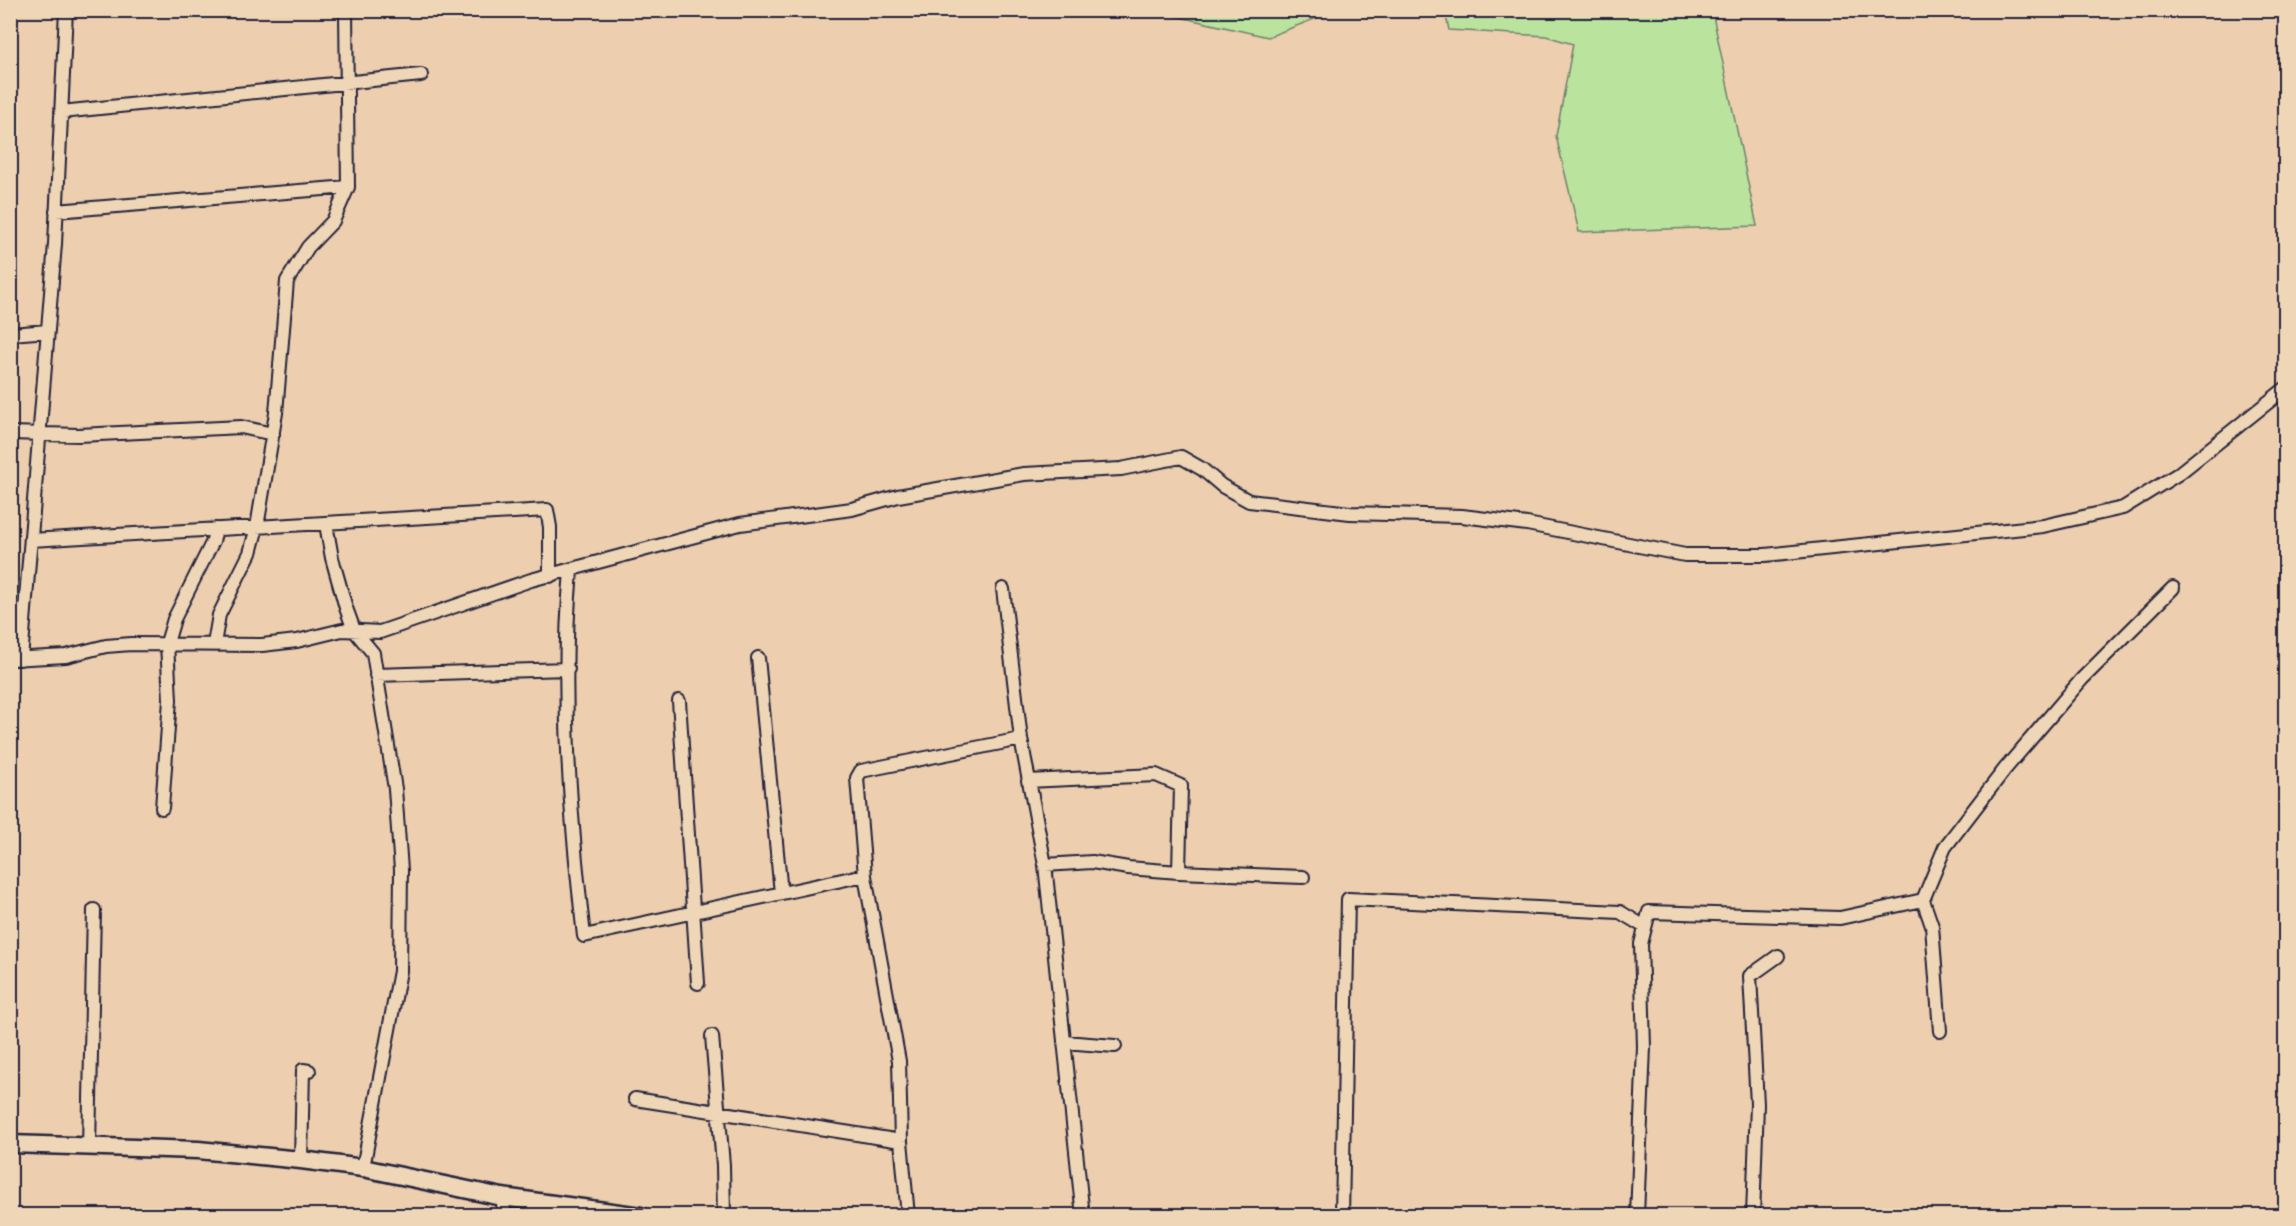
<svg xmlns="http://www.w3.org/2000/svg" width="2296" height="1226" viewBox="0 0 2296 1226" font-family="Sriracha,sans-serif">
	<rect width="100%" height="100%" fill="#edceae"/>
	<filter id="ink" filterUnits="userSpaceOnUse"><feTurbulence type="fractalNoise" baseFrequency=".0167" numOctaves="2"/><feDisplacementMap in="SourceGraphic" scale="12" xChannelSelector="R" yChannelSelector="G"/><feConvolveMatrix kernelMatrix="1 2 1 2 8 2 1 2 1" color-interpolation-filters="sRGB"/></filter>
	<g filter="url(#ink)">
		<path fill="#bae39e" stroke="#6e826c" stroke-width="1.5" d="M1170 11V10L1335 11 1268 37 1171 15Z
			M1445 11H1712L1757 226 1579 232 1556 136 1573 44 1546 36 1449 30Z"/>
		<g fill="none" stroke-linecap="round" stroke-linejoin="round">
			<defs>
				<path id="street" d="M61 112 421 75
					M56 211 348 187
					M11 334 48 331
					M10 433 79 435 241 427 273 434
					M326 524 332 558 346 608 354 630 373 653 395 789 401 870 400 971 363 1168
					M31 540 547 510 550 527V576
					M571 571C560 692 570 816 584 936L865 875
					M1003 589 1021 739 1045 865 1083 1216
					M214 644 219 615 250 553 257 527 276 413 287 281 308 247 333 221 348 187 346 10
					M758 658 781 893
					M10 659 66 656 106 646 131 644 262 645 297 641 342 630 380 632 531 580 740 524 852 509 898 496 1024 474 1121 469 1181 457 1202 469 1222 486 1249 501 1350 513 1462 516 1527 524 1685 555H1765L2043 526 2123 508 2178 474 2286 388
					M21 659 55 244 66 10
					M376 675 568 669
					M679 701 698 983
					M1028 781 1156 775 1181 786 1179 872
					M162 808 170 700 167 643 174 619 213 541 216 529
					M1045 865 1092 862 1128 868 1179 872 1303 877
					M1940 1031 1932 926 1923 900 1945 847 2005 769 2082 679 2173 588
					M712 1036 723 1165 724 1216
					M1064 1042 1115 1046
					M635 1099 901 1141
					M89 1147 94 910
					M301 1160 303 1070 309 1071
					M502 1197 505 1216
					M908 1216 901 1141 899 1061 865 876 857 778 861 771 1021 739
					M1342 1216 1348 899 1620 912 1645 927
					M1637 1216 1644 1047 1641 944 1649 912 1840 918 1923 900
					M1753 1216 1757 1104 1750 976 1778 956"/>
				<path id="secondary" d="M10 1144 198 1150 301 1160 363 1168 502 1197 641 1216"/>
			</defs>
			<use href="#street" stroke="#22223b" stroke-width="16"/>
			<use href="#secondary" stroke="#22223b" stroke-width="21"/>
			<use href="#street" stroke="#efd6b7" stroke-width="12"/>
			<use href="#secondary" stroke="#efd6b7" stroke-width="16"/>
		</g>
	</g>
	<rect width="2296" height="1226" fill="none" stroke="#efd6b7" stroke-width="36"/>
	<rect x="18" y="18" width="2260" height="1190" fill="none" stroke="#22223b" stroke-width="2" filter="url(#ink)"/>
</svg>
